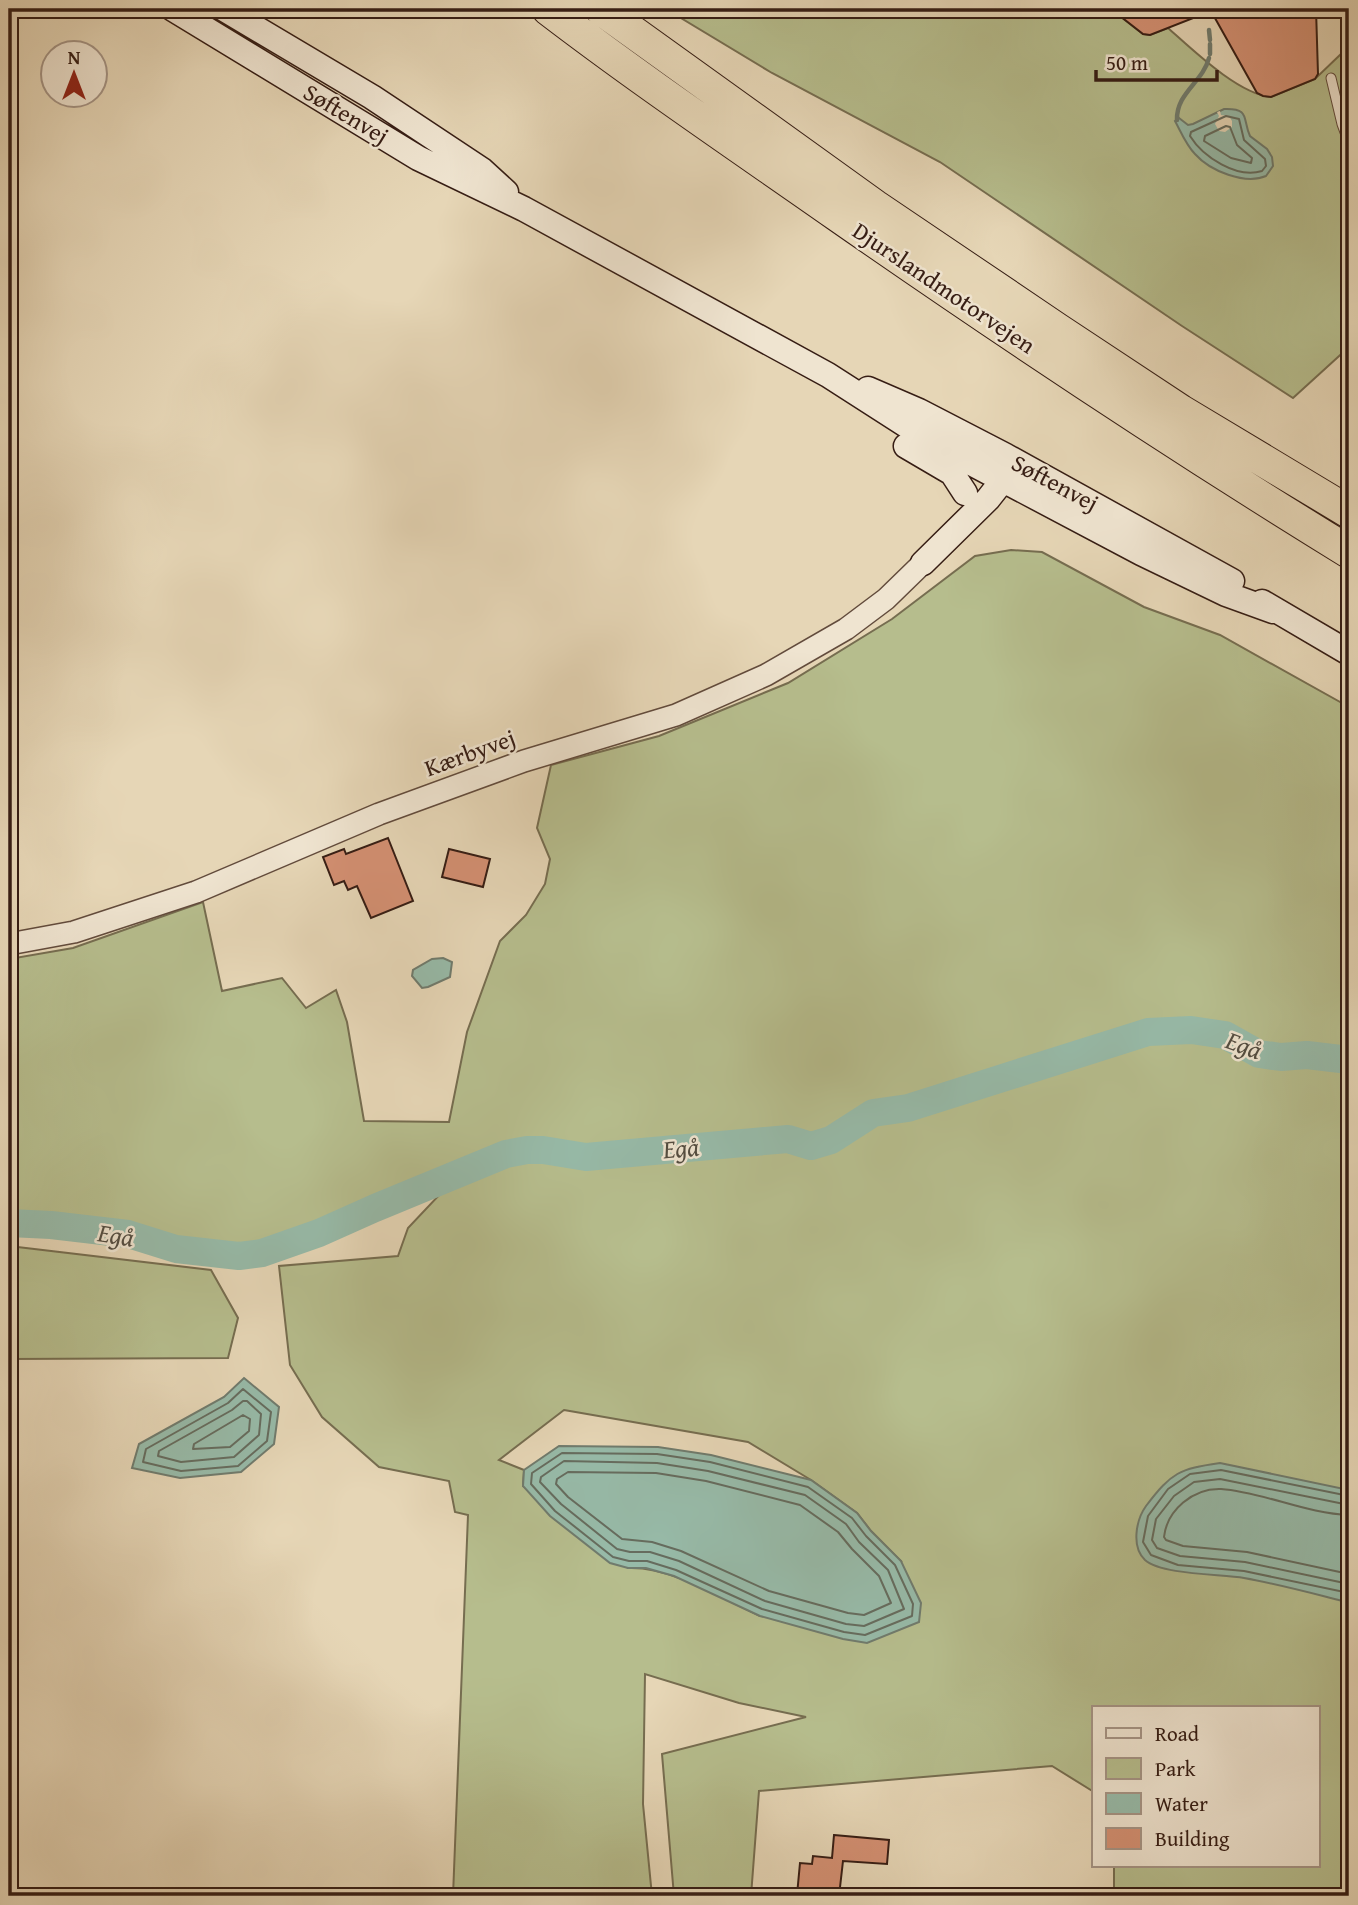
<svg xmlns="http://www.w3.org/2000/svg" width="1358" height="1905" viewBox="0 0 1358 1905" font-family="'Gentium Book Plus',serif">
	<rect width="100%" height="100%" fill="#e6d6b6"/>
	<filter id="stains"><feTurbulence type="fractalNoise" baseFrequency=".00286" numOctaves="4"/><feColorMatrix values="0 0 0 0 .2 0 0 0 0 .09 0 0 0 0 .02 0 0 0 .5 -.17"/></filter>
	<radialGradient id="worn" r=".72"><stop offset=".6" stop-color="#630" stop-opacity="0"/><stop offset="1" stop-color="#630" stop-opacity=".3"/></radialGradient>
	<path fill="#b6bd8d" stroke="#766d50" stroke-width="2" fill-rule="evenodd" d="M666 9H1111L1143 34 1150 35 1168 28C1193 50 1238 94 1271 97L1315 79 1342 53 1349 61V347L1293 398 1182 326 940 162 772 73Z
		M1011 550 1042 552 1144 607 1220 635 1349 707V1896H1114V1865H1318V1707H1094V1792L1052 1766 759 1791 751 1896H674L662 1754 806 1717 739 1703 645 1674 643 1804 652 1896H453L468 1515 455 1512 449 1481 379 1467 322 1417 290 1365 279 1266 398 1256 408 1228 443 1191 439 1177 255 1251 180 1244 133 1229 9 1216V959L73 948 203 902 222 991 282 978 306 1008 336 990 347 1022 364 1121 449 1122 467 1032 500 941 526 915 545 884 550 859 537 828 551 765 659 736 788 683 892 619 975 556ZM1204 1024 1221 1034 1191 1030 1164 1033ZM564 1410 748 1442 811 1480 857 1513 871 1531 901 1561 760 1616C720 1598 671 1566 628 1568L523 1486 524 1470 499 1460Z
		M9 1246 211 1270 238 1318 228 1358 9 1359Z"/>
	<path fill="#97baa8" stroke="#707b6d" stroke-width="2" d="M1224 109C1251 108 1242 119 1250 136L1267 149 1272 157 1273 166 1266 176C1245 185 1210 171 1195 154 1186 145 1181 132 1175 121L1179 118 1188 125 1193 124Z
		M443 958 452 962 450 977 428 987 422 988 412 976 413 970 432 959Z
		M244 1378 279 1407 274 1444 241 1472 180 1478 132 1468 139 1444 224 1397Z
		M559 1446 658 1447 711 1455 811 1480 857 1513 871 1531 901 1561 921 1603 919 1622 867 1643 843 1639 760 1616 674 1576 646 1568H628L610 1563 550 1516 523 1486 524 1470Z
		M1220 1463 1349 1490V1600L1343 1601C1311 1593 1278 1584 1244 1578 1221 1574 1162 1575 1145 1560 1131 1547 1136 1520 1146 1506 1172 1472 1179 1469 1220 1463Z"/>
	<path fill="#e6d6b6" d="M1220 111 1221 115 1229 116 1232 121V127L1225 132 1219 131 1215 124 1219 116 1217 112Z"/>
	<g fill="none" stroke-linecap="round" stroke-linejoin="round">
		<path stroke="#666c5e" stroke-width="2" d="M1226 116 1239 119 1244 140 1265 159 1266 166 1262 171C1237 179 1203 157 1190 136L1191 132Z
			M1226 126 1230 127 1237 145 1252 158 1251 163 1231 158 1204 141 1205 136Z
			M243 1389 271 1412 267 1441 238 1466 181 1471 143 1462 146 1449 228 1403Z
			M243 1401H247L261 1414 259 1435 234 1457 181 1462 158 1456 159 1451 232 1410Z
			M243 1415 250 1419 249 1431 230 1447 193 1449 194 1444Z
			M562 1453 657 1454 710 1462 808 1487 852 1518 866 1536 895 1565 913 1604 912 1616 865 1635 844 1632 762 1609 676 1570 647 1561H629L613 1557 555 1511 531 1484 532 1473Z
			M564 1461 657 1463 708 1471 805 1495 846 1524 859 1542 888 1570 904 1609 864 1626 846 1624 765 1601 679 1561 650 1552H630L617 1549 561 1504 540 1482 541 1477Z
			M568 1472 656 1473 706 1481 800 1505 838 1532 852 1549 879 1576 891 1603 864 1615 848 1613 769 1591 681 1551 652 1542 622 1539 568 1497 556 1484 557 1479Z
			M1349 1496 1221 1470 1190 1474 1168 1489 1148 1516 1143 1542 1151 1555 1178 1565 1244 1571 1349 1593
			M1349 1505 1220 1479 1194 1482 1174 1496 1156 1519 1152 1540 1157 1548 1180 1556 1245 1562 1349 1584
			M1349 1515C1307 1514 1263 1492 1221 1489 1193 1488 1167 1510 1164 1537L1166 1540 1183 1546 1247 1552 1349 1574"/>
		<path stroke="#707b6d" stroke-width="4.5" d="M1209 30 1210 40
			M1210 54V44
			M1177 120C1176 93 1203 82 1209 58"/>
		<path stroke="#97baa8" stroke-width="28" d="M9 1223 51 1225 128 1234 176 1249 239 1256 262 1253 319 1233 375 1208 506 1154 527 1150H543L586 1157 788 1139 811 1146 831 1140 873 1113 908 1108 1148 1032 1191 1030 1225 1035 1259 1054 1281 1057 1307 1055 1349 1060"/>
	</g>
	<path fill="#d49073" stroke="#361d14" stroke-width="2" d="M1111 9H1316L1318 74 1315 79 1271 97 1263 96 1257 93 1211 11 1150 35 1143 34Z
		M388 838 413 901 371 918 357 886 348 890 344 881 334 885 323 857 344 849 346 854Z
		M449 849 490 859 483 887 442 877Z
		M834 1835 889 1840 887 1864 843 1861 839 1896 797 1895 800 1863 812 1864 813 1856 832 1858Z"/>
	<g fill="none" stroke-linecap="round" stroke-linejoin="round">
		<defs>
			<path id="service" d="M1331 78 1342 124 1349 143"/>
			<path id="tertiary" d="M9 944 74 932 196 892 379 814 524 761 676 715 766 675 846 629 886 599 923 563"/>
			<path id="secondary" d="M173 9 418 158 524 209 828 375 937 445 1141 553 1226 594 1273 611
				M224 9 372 97 482 170 506 192
				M868 389 919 411 1006 456 1232 581
				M906 446 952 473 965 493
				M923 563 988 499 1003 480 1005 464
				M1262 602 1349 653"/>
			<path id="motorway" d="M548 9C642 81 740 147 837 215 1005 332 1175 445 1349 552
				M601 9 875 206 1057 329 1181 411 1349 512"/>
		</defs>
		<use href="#service" stroke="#624b3c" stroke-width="11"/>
		<use href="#tertiary" stroke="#624b3c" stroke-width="24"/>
		<use href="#secondary" stroke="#361d14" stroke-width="27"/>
		<use href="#motorway" stroke="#361d14" stroke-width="34"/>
		<use href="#service" stroke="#efe4d0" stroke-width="9"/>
		<use href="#tertiary" stroke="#efe4d0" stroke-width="21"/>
		<use href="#secondary" stroke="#efe4d0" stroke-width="24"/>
		<use href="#motorway" stroke="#e6d6b6" stroke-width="32"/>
	</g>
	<g text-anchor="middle" stroke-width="5" stroke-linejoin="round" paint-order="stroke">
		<g font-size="24" fill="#361d14" stroke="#efe4d0">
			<text transform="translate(346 114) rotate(31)" y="8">Søftenvej</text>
			<text transform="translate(944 288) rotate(34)" y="8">Djurslandmotorvejen</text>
			<text transform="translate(1055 483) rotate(28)" y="8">Søftenvej</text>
			<text transform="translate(470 753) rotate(-20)" y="8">Kærbyvej</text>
		</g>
		<g font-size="26" font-style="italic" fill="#534c40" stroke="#efe4d0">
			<text transform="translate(1244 1045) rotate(20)" y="9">Egå</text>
			<text transform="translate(681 1148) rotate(-5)" y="9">Egå</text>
			<text transform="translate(116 1235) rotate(9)" y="9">Egå</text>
		</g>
	</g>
	<rect width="1358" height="1905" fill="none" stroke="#e6d6b6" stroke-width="35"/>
	<rect x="10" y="10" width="1337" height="1884" fill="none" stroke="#361d14" stroke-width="3.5"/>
	<rect x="18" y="18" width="1323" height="1870" fill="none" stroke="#361d14" stroke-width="2"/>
	<rect x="1092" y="1706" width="228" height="161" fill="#efe4d0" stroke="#a59485" stroke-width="2"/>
	<rect x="1106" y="1728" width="35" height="10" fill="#efe4d0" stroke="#a59485" stroke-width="2"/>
	<text x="1155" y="1741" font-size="21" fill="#361d14">Road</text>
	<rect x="1106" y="1758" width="35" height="21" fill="#b6bd8d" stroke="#a59485" stroke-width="2"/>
	<text x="1155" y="1776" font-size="21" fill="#361d14">Park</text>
	<rect x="1106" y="1793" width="35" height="21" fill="#97baa8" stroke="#a59485" stroke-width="2"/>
	<text x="1155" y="1811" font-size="21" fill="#361d14">Water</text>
	<rect x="1106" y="1828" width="35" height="21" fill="#d49073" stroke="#a59485" stroke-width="2"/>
	<text x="1155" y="1846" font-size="21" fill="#361d14">Building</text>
	<g transform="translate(74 74)"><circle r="33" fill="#efe4d0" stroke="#a59485" stroke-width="2"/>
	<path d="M0-5L12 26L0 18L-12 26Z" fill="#8f2418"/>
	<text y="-10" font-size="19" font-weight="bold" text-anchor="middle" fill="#361d14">N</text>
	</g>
	<path d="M1096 70v10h121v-10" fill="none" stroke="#361d14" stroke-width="3.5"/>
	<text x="1106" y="70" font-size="21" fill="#361d14" stroke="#efe4d0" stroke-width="5" paint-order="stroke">50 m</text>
	<rect width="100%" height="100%" filter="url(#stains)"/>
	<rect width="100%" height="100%" fill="url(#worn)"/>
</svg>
